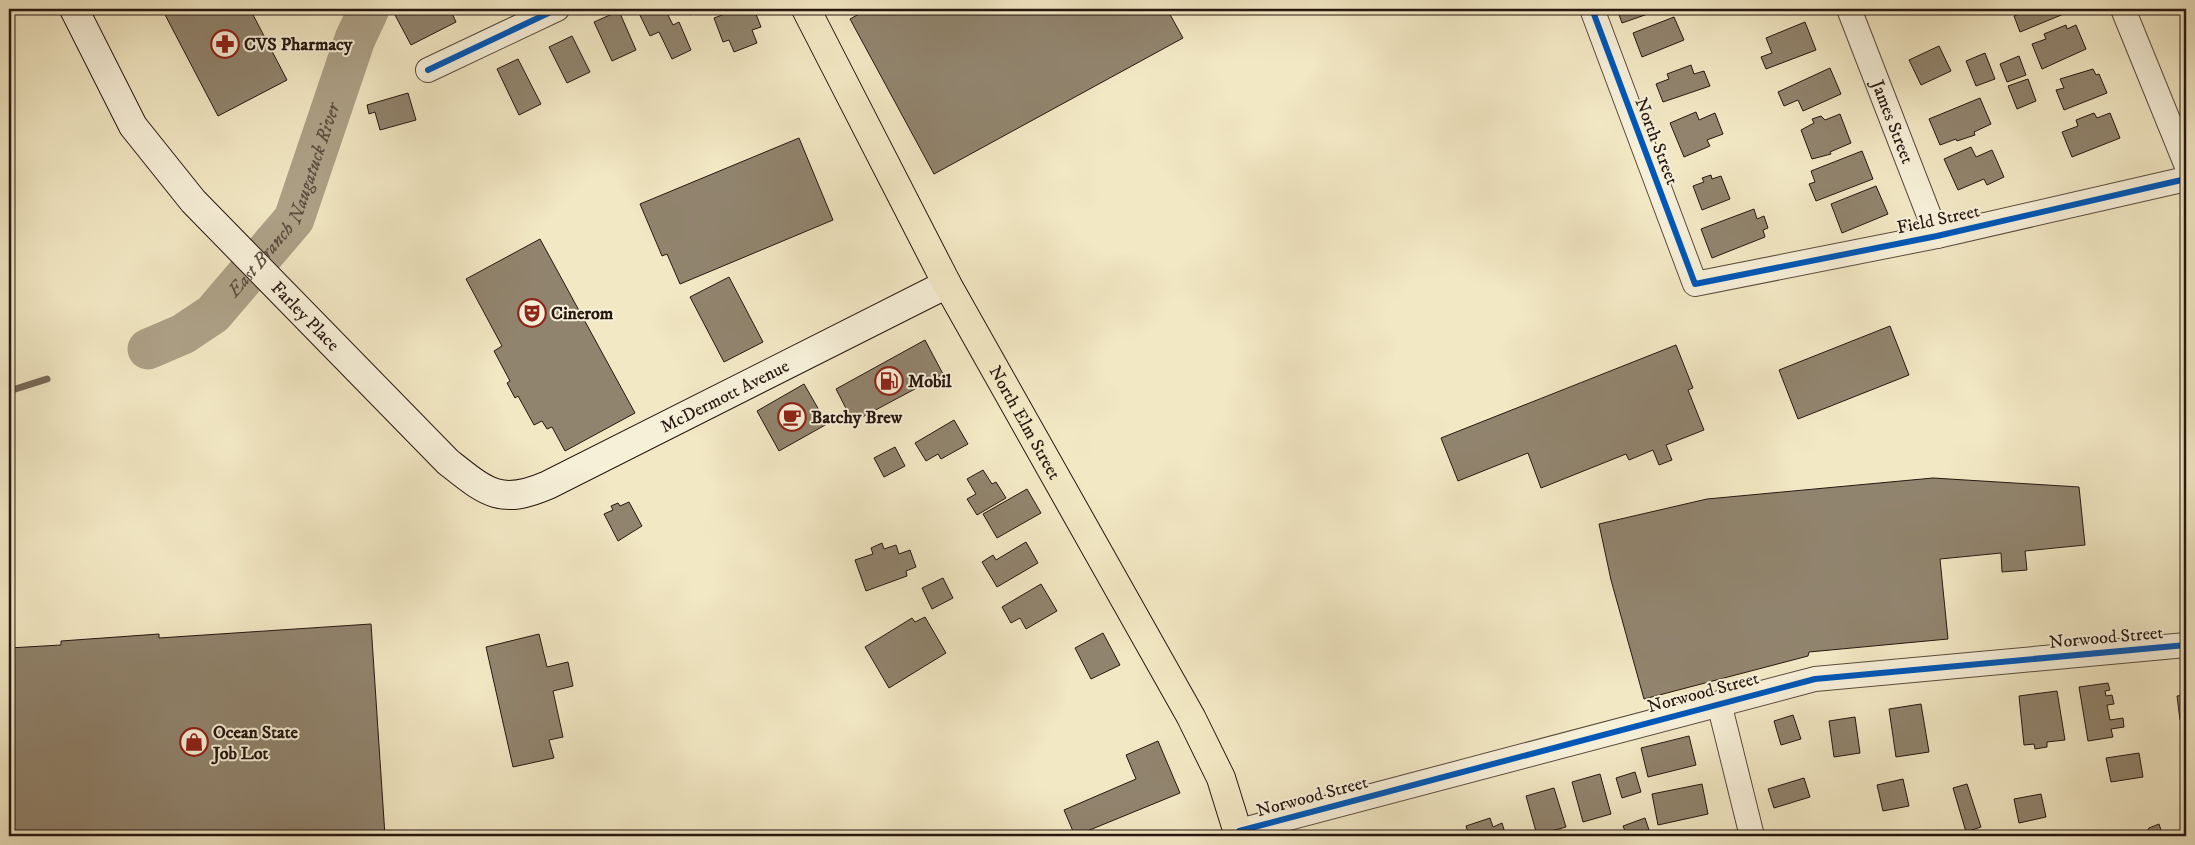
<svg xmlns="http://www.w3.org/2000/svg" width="2195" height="845" viewBox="0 0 2195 845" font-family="'IM FELL DW Pica',serif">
	<rect width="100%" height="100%" fill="#f2e8c4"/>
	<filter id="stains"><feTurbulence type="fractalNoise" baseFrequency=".004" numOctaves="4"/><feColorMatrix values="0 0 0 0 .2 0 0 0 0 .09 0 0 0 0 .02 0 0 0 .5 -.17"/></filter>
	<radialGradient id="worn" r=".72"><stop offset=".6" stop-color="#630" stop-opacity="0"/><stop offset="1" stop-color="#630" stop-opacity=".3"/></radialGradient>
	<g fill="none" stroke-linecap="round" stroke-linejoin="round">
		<path stroke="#776a57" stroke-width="7" d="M9 391 47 379"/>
		<path stroke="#ada187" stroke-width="41" id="s1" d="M148 349 183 334 213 314 294 219 355 39 369 9"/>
	</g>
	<path fill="#91846e" stroke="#271710" d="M162 9H250L287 80 218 116Z
		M407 9H450L456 22 411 45 395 15Z
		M637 9H665L673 25 679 22 691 50 672 59 659 32 650 36Z
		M688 9H704L690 15Z
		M738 9H754L761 27 752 30 757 43 734 52 729 40 723 42 714 18Z
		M868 9H1167L1183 38 934 174 850 19Z
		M1617 9H1662L1622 23Z
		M2027 9H2071V11L2020 32 2014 16 2028 10Z
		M2171 9H2186L2174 14Z
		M619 11 636 50 612 61 594 22Z
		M1674 17 1684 40 1642 57 1633 33Z
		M1805 22 1816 50 1766 69 1761 57 1772 53 1766 38Z
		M2066 25 2067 29 2076 25 2086 49 2042 69 2032 44 2046 39 2044 34Z
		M572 36 590 72 567 83 549 47Z
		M1939 46 1951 71 1921 85 1909 60Z
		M1985 53 1995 79 1976 86 1966 61Z
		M2019 56 2026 75 2007 82 2000 64Z
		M518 59 541 104 519 115 497 69Z
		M1691 65 1694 74 1704 71 1710 86 1663 102 1656 84 1669 79 1667 74Z
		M1830 68 1841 94 1803 111 1798 100 1784 106 1778 92Z
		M2093 69 2096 75 2099 74 2107 93 2064 110 2056 90 2064 88 2060 79Z
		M2028 79 2036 101 2017 109 2008 86Z
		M408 93 416 120 380 130 375 112 369 114 367 105Z
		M1980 98 1991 124 1974 132 1975 135 1957 141 1956 139 1940 145 1929 119Z
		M1696 112 1699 120 1715 113 1723 134 1707 140 1710 146 1684 157 1670 123Z
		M2094 113 2097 118 2110 113 2120 138 2072 157 2062 132 2078 126 2076 120Z
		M1840 114 1851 143 1830 152 1831 154 1812 159 1801 130 1814 123 1812 119 1821 116 1825 120Z
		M799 138 833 220 680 284 667 254 662 256 640 204Z
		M1971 147 1976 157 1992 150 2004 177 1987 185 1984 179 1958 190 1944 159Z
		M1862 151 1873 179 1816 201 1809 184 1815 182 1811 171Z
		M1711 175 1712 179 1721 176 1730 199 1702 210 1693 186 1704 182 1702 178Z
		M1876 186 1888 214 1842 233 1831 204Z
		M1754 209 1757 219 1764 216 1768 228 1763 230 1765 237 1712 258 1701 229Z
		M540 239 635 413 565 451 552 427 547 429 542 421 534 425 518 396 515 398 507 383 510 381 494 351 502 346 466 279Z
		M729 277 763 342 724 362 690 297Z
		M1890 326 1909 375 1798 419 1779 370Z
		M925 340 943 374 853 422 836 389Z
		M1676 345 1693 388 1688 390 1704 430 1666 445 1672 460 1659 465 1653 450 1629 460 1626 454 1541 488 1528 453 1458 481 1441 438Z
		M804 384 827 424 779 451 757 411Z
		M954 420 968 444 941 459 938 454 926 461 915 443Z
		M895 447 905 466 884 477 874 458Z
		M983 470 992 484 996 482 1006 498 977 515 967 499 976 494 967 479Z
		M1933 478 2079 487 2085 545 2025 551 2027 570 2002 572 2001 553 1940 559 1948 639 1809 652 1808 656 1644 699 1611 580 1599 524 1707 499Z
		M1027 489 1041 513 997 538 983 514Z
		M629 502 642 526 618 541 604 514 613 510 611 506 618 503 620 506Z
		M1026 542 1038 563 997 587 982 562 993 555 996 560Z
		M882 543 884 549 896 545 899 554 910 550 916 567 906 571 907 576 866 591 855 560 873 554 871 548Z
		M943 578 953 598 932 609 922 588Z
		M1041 584 1057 611 1026 629 1020 618 1011 623 1002 607Z
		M925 617 946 653 889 688 865 647 912 618 915 622Z
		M371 624 385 836H9V648L61 645V641L159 634V638Z
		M1103 633 1120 665 1091 679 1075 648Z
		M539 634 547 667 568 662 573 686 553 691 563 737 549 740 554 758 513 767 486 647Z
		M2108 683 2110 690 2105 691 2106 696 2112 695 2114 704 2107 705 2110 720 2123 718 2124 727 2111 729 2113 737 2088 741 2079 687Z
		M2057 691 2065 740 2047 742V747L2035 749 2034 744 2024 745 2019 696Z
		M2186 695V719L2180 720 2177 696Z
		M1921 704 1929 752 1896 757 1889 709Z
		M1793 715 1801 739 1781 745 1774 721Z
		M1855 717 1860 753 1834 757 1829 721Z
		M1689 736 1696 765 1648 777 1641 748Z
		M1158 741 1180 793 1075 836 1064 810 1136 779 1126 755Z
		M2139 753 2143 777 2111 782 2106 758Z
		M1635 772 1641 792 1622 798 1616 778Z
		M1600 774 1611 814 1583 822 1572 782Z
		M1804 778 1810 797 1774 808 1768 789Z
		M1903 779 1909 806 1883 811 1877 785Z
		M1702 784 1708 814 1658 825 1652 794Z
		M1967 784 1981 827 1966 832 1953 788Z
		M1554 788 1566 827 1537 835 1526 796Z
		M2041 794 2046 817 2019 823 2014 799Z
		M1490 818 1493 827 1502 823 1506 836H1469L1466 826Z
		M1645 818 1651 836H1627L1623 826Z
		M2159 824 2163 836H2136L2146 833 2149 828Z
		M1710 831 1712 836H1685Z
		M1827 831 1828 836H1802Z"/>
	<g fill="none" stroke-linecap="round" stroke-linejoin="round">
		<defs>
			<g id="street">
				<path d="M1592 9 1695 284 1937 236 2186 179"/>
				<path id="s2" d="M1849 9 1937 236"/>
				<path d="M2123 9 2186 164"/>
				<path d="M428 70 557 9"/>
				<path d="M1719 703 1752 836"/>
				<path d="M1239 831 1815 679 2186 645"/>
			</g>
			<g id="secondary">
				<path id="s3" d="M74 9 133 126 193 201 448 462C486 492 500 506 548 485L947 284"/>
			</g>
			<g id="primary">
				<path id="s4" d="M806 9 947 284 1191 717 1221 778 1239 836"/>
			</g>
		</defs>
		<use href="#street" stroke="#5a4b3d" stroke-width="26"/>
		<use href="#secondary" stroke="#271710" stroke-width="30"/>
		<use href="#primary" stroke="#271710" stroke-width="30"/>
		<use href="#street" stroke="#f7f0d9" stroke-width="24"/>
		<use href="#secondary" stroke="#f7f0d9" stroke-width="28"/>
		<use href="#primary" stroke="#f2e8c4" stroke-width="28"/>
		<defs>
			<path id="cycleway" d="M1592 9 1695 284 1937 236 2186 179
				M428 70 557 9
				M1239 831 1815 679 2186 645"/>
		</defs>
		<use href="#cycleway" stroke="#f7f0d9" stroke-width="9"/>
		<use href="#cycleway" stroke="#0057b8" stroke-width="6"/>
	</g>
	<defs>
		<symbol id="pharmacy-ring" viewBox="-11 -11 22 22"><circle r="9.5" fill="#f7f0d9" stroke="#8f2418" stroke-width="1.5"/><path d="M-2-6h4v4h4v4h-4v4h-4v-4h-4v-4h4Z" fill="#8f2418"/></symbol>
		<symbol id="theatre-ring" viewBox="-11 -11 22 22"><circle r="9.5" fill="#f7f0d9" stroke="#8f2418" stroke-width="1.5"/><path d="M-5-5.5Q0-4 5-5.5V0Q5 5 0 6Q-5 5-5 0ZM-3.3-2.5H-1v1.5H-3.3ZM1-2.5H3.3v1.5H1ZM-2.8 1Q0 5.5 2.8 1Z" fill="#8f2418"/></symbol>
		<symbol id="fuel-ring" viewBox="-11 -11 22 22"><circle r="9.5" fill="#f7f0d9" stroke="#8f2418" stroke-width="1.5"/><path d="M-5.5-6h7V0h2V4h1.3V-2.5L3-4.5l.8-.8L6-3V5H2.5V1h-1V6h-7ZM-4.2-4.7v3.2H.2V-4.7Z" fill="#8f2418"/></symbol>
		<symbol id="cafe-ring" viewBox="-11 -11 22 22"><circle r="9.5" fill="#f7f0d9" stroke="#8f2418" stroke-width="1.5"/><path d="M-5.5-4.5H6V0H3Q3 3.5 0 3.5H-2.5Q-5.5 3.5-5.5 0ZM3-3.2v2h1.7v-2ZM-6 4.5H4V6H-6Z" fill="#8f2418"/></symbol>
		<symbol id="shop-ring" viewBox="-11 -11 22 22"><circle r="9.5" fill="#f7f0d9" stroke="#8f2418" stroke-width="1.5"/><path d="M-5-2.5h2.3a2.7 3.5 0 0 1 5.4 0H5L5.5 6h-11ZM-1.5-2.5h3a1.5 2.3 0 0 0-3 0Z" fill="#8f2418"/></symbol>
	</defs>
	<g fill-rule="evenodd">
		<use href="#pharmacy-ring" x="209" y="28" width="32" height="32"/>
		<use href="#theatre-ring" x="516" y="297" width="32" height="32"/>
		<use href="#fuel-ring" x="873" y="365" width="32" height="32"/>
		<use href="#cafe-ring" x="776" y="401" width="32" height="32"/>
		<use href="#shop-ring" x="178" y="726" width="32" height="32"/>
	</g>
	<g text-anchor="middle" stroke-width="4" stroke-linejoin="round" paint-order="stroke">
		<g font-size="18" font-weight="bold" fill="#271710" stroke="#f7f0d9" text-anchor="start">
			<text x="244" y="50">CVS Pharmacy</text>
			<text x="551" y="319">Cinerom</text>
			<text x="908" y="387">Mobil</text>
			<text x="811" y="423">Batchy Brew</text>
			<text x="213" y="738">Ocean State<tspan x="213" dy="21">Job Lot</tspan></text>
		</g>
		<g font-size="18" fill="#271710" stroke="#f7f0d9">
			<text dy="6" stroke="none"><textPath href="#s2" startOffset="121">James Street</textPath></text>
			<text transform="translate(1657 141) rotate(69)" y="6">North Street</text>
			<text transform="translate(1938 219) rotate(-12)" y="6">Field Street</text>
			<text dy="6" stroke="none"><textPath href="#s3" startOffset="388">Farley Place</textPath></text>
			<text dy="6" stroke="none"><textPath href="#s3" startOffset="901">McDermott Avenue</textPath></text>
			<text dy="6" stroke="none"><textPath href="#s4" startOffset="468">North Elm Street</textPath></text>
			<text transform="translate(2106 637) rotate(-5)" y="6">Norwood Street</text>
			<text transform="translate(1703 692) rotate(-15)" y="6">Norwood Street</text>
			<text transform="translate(1312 796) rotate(-15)" y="6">Norwood Street</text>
		</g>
		<g font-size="19" font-style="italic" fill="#5d4e40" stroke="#f7f0d9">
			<text dy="7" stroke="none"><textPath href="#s1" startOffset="211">East Branch Naugatuck River</textPath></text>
		</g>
	</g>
	<rect width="2195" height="845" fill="none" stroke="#f2e8c4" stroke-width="30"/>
	<rect x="10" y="10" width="2175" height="825" fill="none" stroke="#271710" stroke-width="2.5"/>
	<rect x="15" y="15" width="2165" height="815" fill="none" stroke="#271710"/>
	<rect width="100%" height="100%" filter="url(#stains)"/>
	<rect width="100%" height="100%" fill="url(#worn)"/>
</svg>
